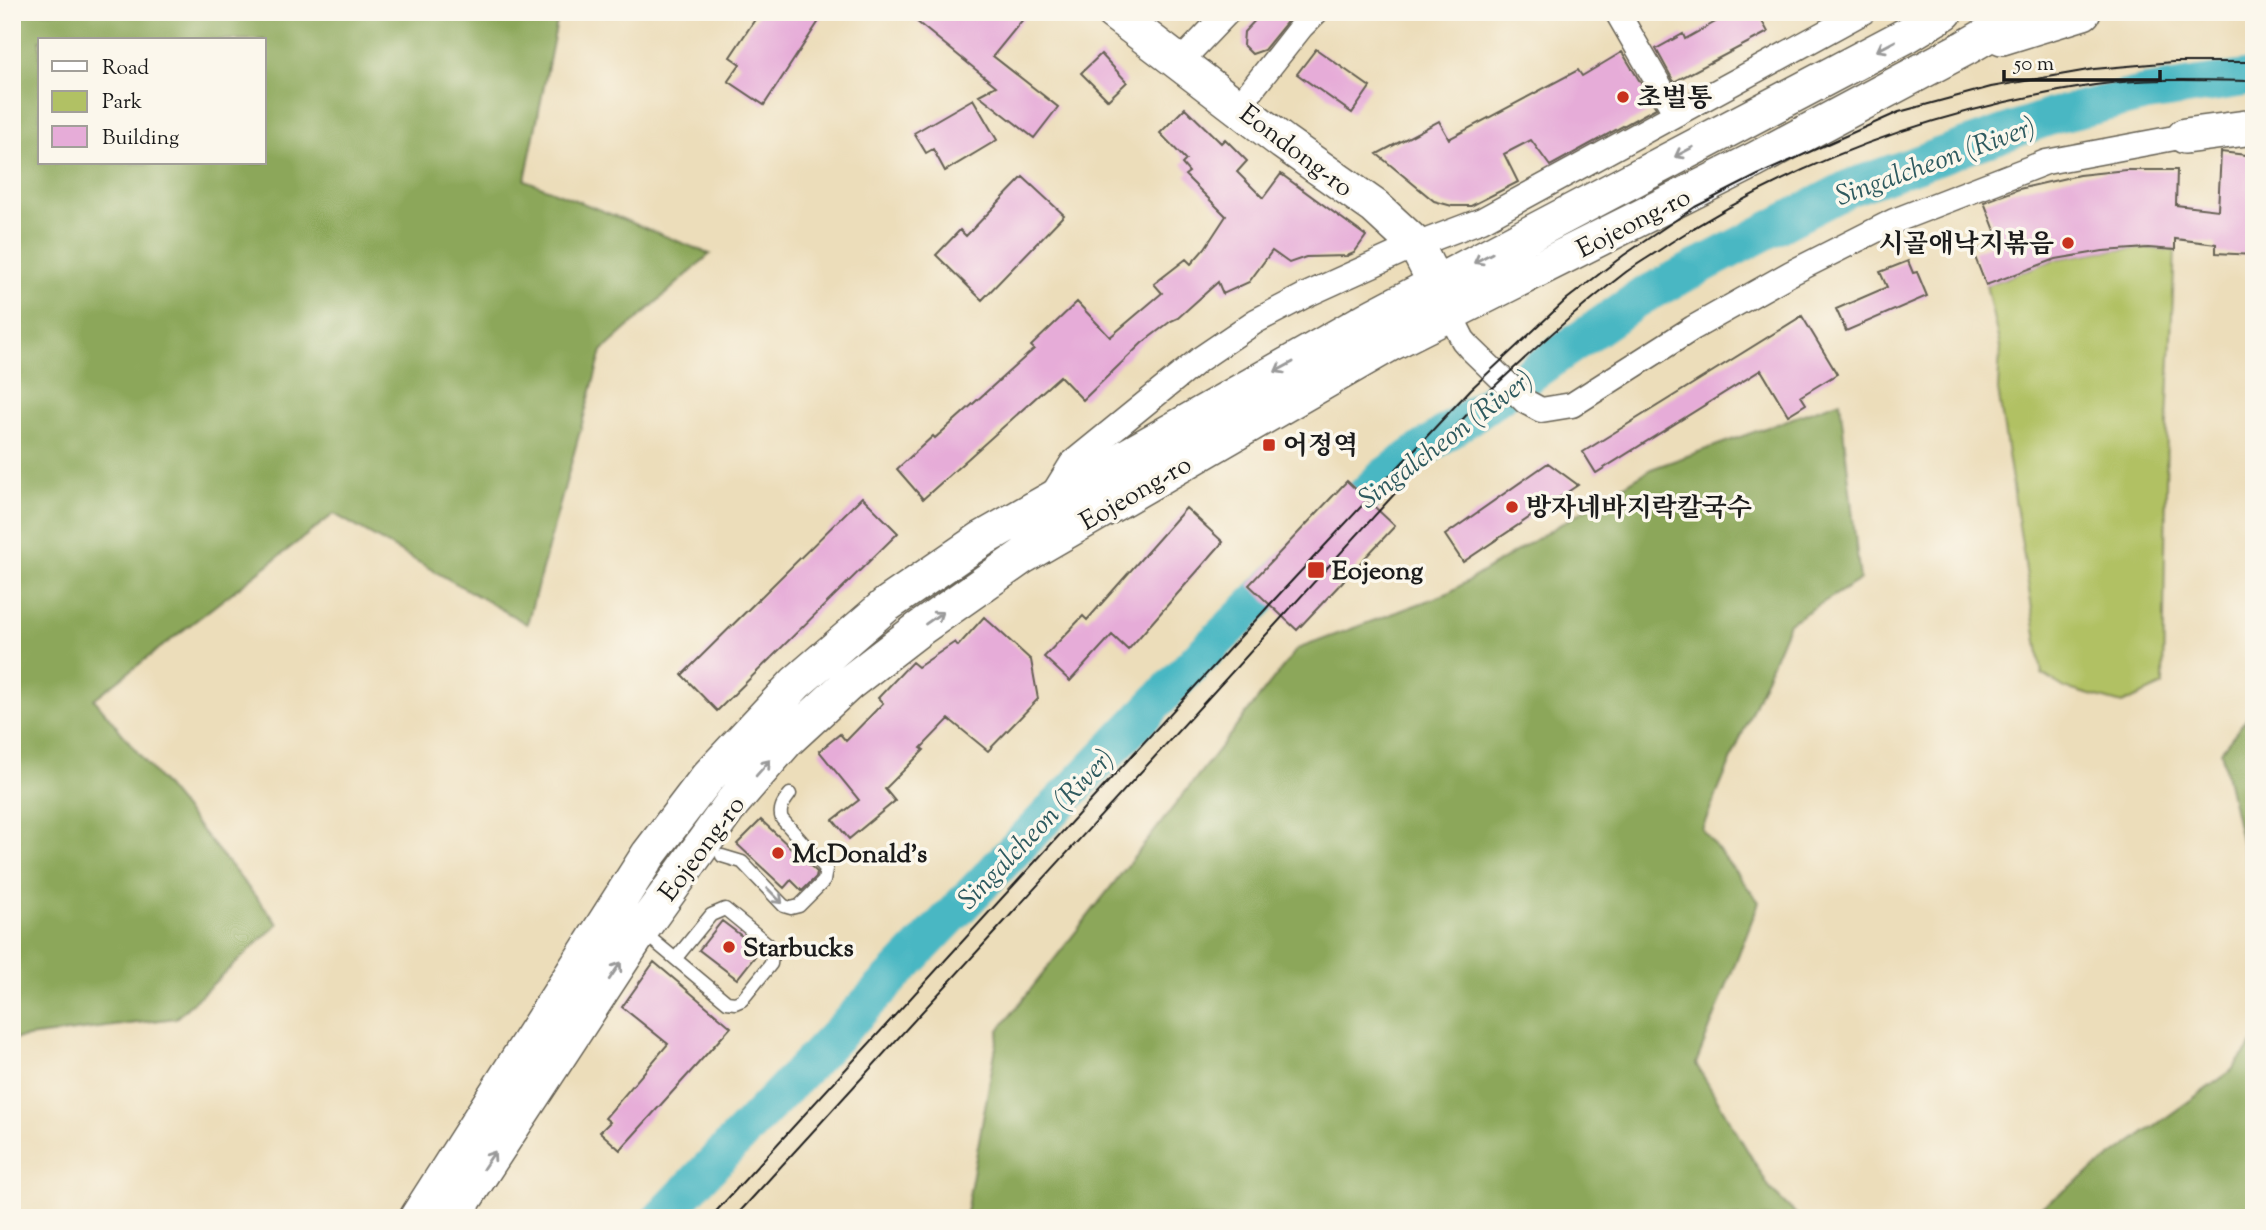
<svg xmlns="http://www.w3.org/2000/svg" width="2266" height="1230" viewBox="0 0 2266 1230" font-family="'Sorts Mill Goudy','Noto Serif KR',serif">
	<rect width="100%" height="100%" fill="#fbf7ec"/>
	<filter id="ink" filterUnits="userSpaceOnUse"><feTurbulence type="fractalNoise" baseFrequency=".0143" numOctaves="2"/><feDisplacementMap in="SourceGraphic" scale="14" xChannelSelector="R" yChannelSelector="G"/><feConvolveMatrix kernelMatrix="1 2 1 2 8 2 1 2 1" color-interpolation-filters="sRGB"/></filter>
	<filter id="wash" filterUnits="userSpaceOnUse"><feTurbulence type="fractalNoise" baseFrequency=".00686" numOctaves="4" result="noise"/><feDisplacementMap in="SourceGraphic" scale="28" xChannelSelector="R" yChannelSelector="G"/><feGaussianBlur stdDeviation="1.57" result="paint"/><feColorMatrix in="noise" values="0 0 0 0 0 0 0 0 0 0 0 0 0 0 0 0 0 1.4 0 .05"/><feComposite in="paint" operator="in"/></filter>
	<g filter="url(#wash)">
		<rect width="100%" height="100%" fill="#ecddba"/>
		<path fill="#b1c164" stroke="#666e40" stroke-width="2" d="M2148 248 2175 250 2167 423 2163 685 2122 704 2065 688 2042 674 1998 390 2000 347 1986 285 2056 259 2103 251Z"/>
		<path fill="#8ca75a" stroke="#54623b" stroke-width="2" fill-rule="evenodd" d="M12 12H559L525 180 710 254 602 351 527 624 334 514 94 699 278 924 176 1018 12 1039ZM40 40H264V163H40Z
			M1840 401 1860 580 1789 623 1702 829 1759 902 1696 1064 1771 1190 1800 1218H965L999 1030 1297 649 1448 593 1651 469Z
			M2254 709V897L2221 751Z
			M2254 1041V1218H2026L2231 1071Z"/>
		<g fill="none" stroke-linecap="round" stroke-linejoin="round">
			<path stroke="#49b7c3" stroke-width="37" d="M661 1218 1197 660 1383 477 1641 297 1849 188 2053 116 2144 94 2254 77"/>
		</g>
		<g id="blocks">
			<path fill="#e6acd8" d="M760 12H825L764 105 728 81 740 64 730 57Z
				M905 12H1029L993 56 1058 107 1034 138 979 95 996 86Z
				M1263 12H1295L1264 50 1252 54 1243 45 1244 32Z
				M1714 12H1757L1768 32 1674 82 1656 49 1683 34 1685 39 1719 20Z
				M1316 49 1370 87 1352 113 1297 74Z
				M1622 52 1656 108 1550 166 1531 140 1504 154 1518 182 1471 206H1452L1434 201 1377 154 1439 121 1449 139 1578 70 1582 76Z
				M1101 54 1127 82 1108 100 1081 73Z
				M973 99 997 140 945 171 933 149 926 153 914 133Z
				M1185 108 1221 143 1225 139 1247 161 1237 172 1263 198 1281 174 1366 236 1354 253 1347 256 1306 257 1289 263 1272 251 1249 282 1223 294 1218 282 1178 318 1171 321 1142 343 1083 400 1060 376 923 499 897 469 933 436 935 438 1034 349 1031 346 1077 302 1110 337 1162 293 1154 284 1186 259 1191 264 1205 248 1226 216 1185 175 1189 172 1182 164 1186 160 1160 133Z
				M2221 152 2254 156V255L2216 253V244L2175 239V250L2148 248 2103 251 2056 259 1986 285 1973 252 1999 241 1984 202 2019 189 2079 175 2126 170H2177L2176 205 2218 210Z
				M1023 177 1064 215 982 300 936 255 960 230 966 236Z
				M1908 261 1913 273 1917 272 1927 296 1846 331 1836 309 1887 287 1880 272Z
				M1802 316 1837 374 1801 396 1806 404 1788 415 1761 370 1596 473 1583 452Z
				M1548 463 1578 485 1463 562 1445 535Z
				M1347 481 1395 526 1297 630 1249 585Z
				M862 497 898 533 717 711 682 675Z
				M1186 508 1223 542 1128 650 1112 635 1070 681 1044 657 1083 616 1087 620Z
				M984 617 1031 660 1038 699 988 751 949 719 921 748 924 750 885 789 895 801 849 839 833 820 859 800 819 751 840 734 846 741 883 703 878 698 912 662 918 667 955 642 958 646Z
				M761 820 817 872 816 877 802 891 791 880 784 888 737 844Z
				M722 921 760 950 737 979 699 950Z
				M654 962 731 1027 620 1150 600 1132 610 1122 605 1118 668 1044 622 1007Z"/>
		</g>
	</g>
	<g filter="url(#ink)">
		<use href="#blocks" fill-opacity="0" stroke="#656053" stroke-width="2"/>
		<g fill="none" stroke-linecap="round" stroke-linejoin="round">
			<defs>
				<path id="service" d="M722 856 742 862 784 906 791 908 799 906 824 881 826 869 782 819C778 809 784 802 790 794
					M643 932 727 1002 735 1003 742 1000 771 964C772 956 772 951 768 944L725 909 711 915 676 958"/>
				<path id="minor" d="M1617 12 1676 114
					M1179 63 1228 12
					M1238 107 1301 27 1316 12
					M1450 314 1463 340 1470 348 1526 402 1541 410 1572 405 1693 328 1791 273 1894 221 2046 162 2185 136
					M1051 497 1072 463 1200 359 1256 321 1306 295 1416 245 1482 220 1863 12"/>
				<path id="secondary" d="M1113 12 1283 142 1375 207 1416 245 1446 304
					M2002 37 2083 12
					M2185 136 2254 127
					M417 1218 649 854 707 778 796 683 886 605 982 539 1374 316 1907 35 1945 12
					M452 1218 641 930 733 802 786 741 849 683 919 629 1023 556 1389 344 1755 160 1965 48 2027 12"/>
			</defs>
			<use href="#service" stroke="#656053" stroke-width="15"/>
			<use href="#minor" stroke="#656053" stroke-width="27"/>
			<use href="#secondary" stroke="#656053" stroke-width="38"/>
			<use href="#service" stroke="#fff" stroke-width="12"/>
			<use href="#minor" stroke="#fff" stroke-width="24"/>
			<use href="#secondary" stroke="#fff" stroke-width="35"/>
			<path stroke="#1c1c1c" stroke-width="2" d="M710 1218 1273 601 1471 389 1567 299 1624 255 1695 207 1758 175 1899 112 1991 87 2094 69 2173 62H2254
				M734 1218 1482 398C1529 354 1575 311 1626 272 1640 262 1656 253 1670 243 1798 159 1944 108 2095 85 2147 78 2201 80 2254 81"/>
		</g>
		<defs><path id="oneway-shaft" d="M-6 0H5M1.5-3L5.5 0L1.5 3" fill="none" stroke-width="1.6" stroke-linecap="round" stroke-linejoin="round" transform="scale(1.75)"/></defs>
		<g stroke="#999">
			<use href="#oneway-shaft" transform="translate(1886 46) rotate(152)"/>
			<use href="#oneway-shaft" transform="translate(1684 152) rotate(152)"/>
			<use href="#oneway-shaft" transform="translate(1483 258) rotate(152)"/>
			<use href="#oneway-shaft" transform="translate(1284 367) rotate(151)"/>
			<use href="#oneway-shaft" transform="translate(934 618) rotate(-35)"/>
			<use href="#oneway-shaft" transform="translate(763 768) rotate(-49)"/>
			<use href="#oneway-shaft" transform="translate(775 896) rotate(45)"/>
			<use href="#oneway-shaft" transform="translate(615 971) rotate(-56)"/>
			<use href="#oneway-shaft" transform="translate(489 1160) rotate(-56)"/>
		</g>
	</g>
	<g fill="#c8321e" stroke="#fbf7ec" stroke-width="2.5">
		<circle cx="1623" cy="97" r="7"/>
		<circle cx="2068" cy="243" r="7"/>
		<rect x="1262" y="438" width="14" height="14" rx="3.5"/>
		<circle cx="1512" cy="507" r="7"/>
		<rect x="1307" y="561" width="18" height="18" rx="3.5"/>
		<circle cx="778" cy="853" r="7"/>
		<circle cx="729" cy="947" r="7"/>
	</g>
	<g text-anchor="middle" stroke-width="7" stroke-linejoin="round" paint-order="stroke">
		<g font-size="26" font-weight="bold" fill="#1c1c1c" stroke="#fbf7ec" text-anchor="start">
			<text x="1637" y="106">초벌통</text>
			<text x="2054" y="252" text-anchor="end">시골애낙지볶음</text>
			<text x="1283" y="454">어정역</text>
			<text x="1526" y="516">방자네바지락칼국수</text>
			<text x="1332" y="579">Eojeong</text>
			<text x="792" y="862">McDonald's</text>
			<text x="743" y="956">Starbucks</text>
		</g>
		<g font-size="26" fill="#1c1c1c" stroke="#fbf7ec">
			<text transform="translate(1297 150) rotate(37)" y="9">Eondong-ro</text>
			<text transform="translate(1633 222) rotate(-27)" y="9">Eojeong-ro</text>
			<text transform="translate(1135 492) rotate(-30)" y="9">Eojeong-ro</text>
			<text transform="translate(701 848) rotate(-53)" y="9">Eojeong-ro</text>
		</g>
		<g font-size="28" font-style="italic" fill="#2e5a5f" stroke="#fbf7ec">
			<text transform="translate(1935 160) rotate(-20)" y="10">Singalcheon (River)</text>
			<text transform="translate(1445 438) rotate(-37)" y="10">Singalcheon (River)</text>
			<text transform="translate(1035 828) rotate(-46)" y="10">Singalcheon (River)</text>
		</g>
	</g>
	<rect width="2266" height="1230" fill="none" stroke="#fbf7ec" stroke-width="42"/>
	<rect x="38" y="38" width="228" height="126" fill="#fbf7ec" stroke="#a29f99" stroke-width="2"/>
	<rect x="52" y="61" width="35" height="10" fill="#ffffff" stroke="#a29f99" stroke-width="2"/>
	<text x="102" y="74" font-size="21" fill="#1c1c1c">Road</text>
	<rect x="52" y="91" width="35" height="21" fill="#b1c164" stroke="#a29f99" stroke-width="2"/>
	<text x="102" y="108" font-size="21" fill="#1c1c1c">Park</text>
	<rect x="52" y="126" width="35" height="21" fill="#e6acd8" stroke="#a29f99" stroke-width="2"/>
	<text x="102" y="144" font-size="21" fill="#1c1c1c">Building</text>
	<path d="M2004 70v10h156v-10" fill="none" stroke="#1c1c1c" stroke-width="3.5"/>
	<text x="2014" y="70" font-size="21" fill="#1c1c1c" stroke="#fbf7ec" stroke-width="5" paint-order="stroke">50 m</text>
</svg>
